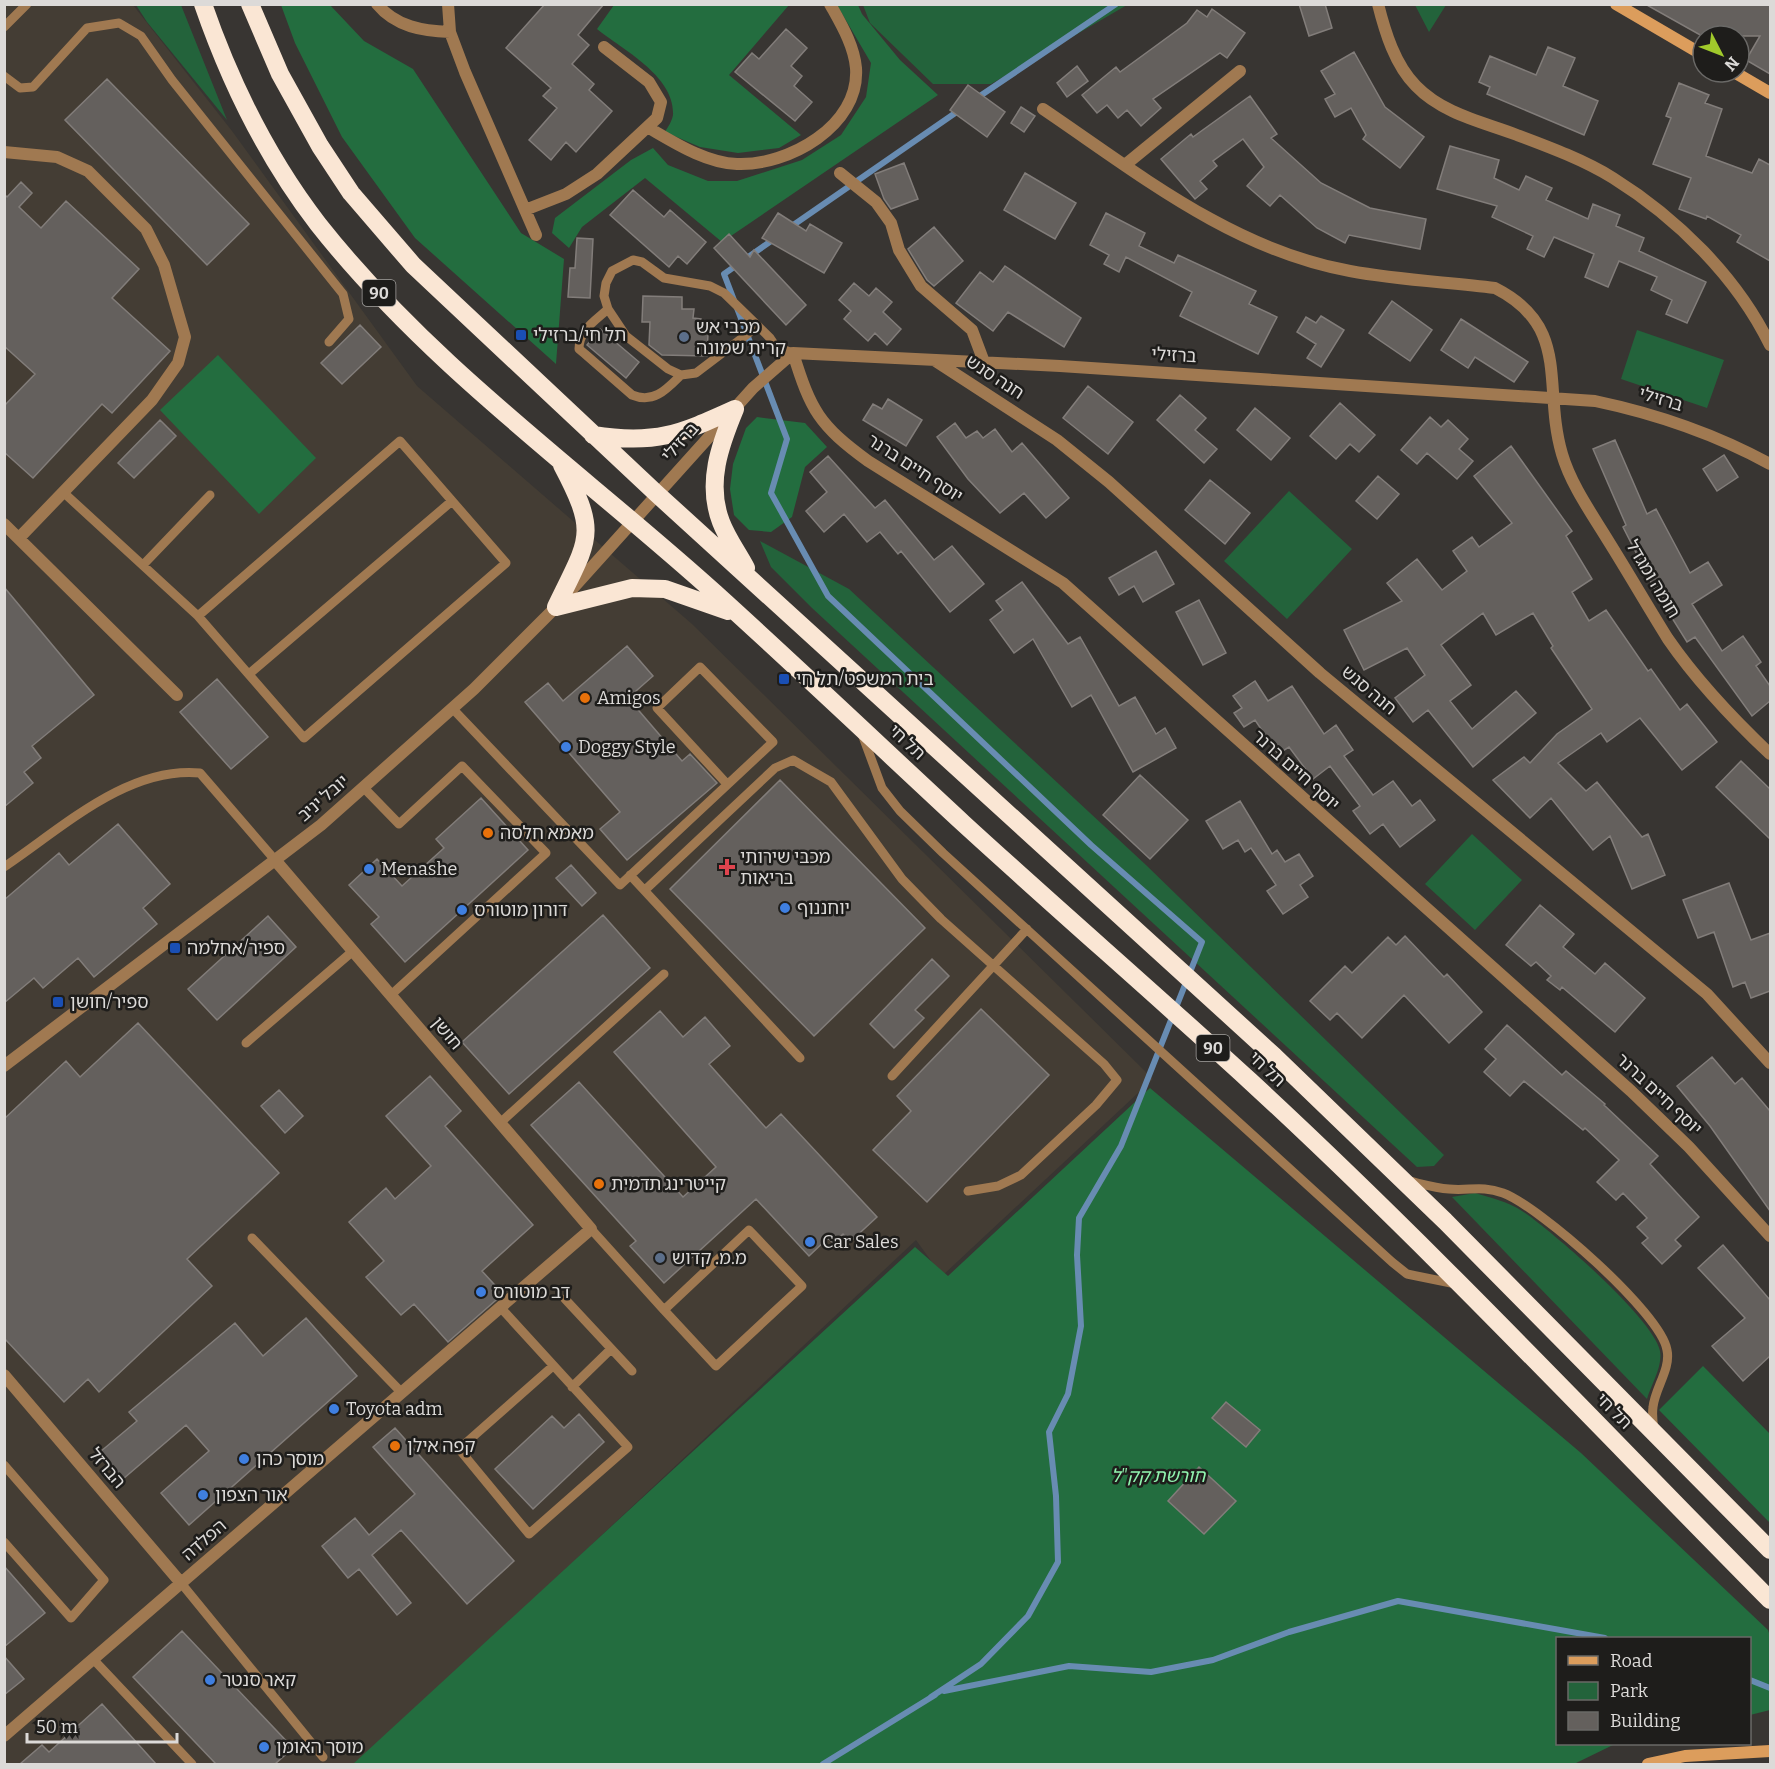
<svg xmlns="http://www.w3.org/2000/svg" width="1775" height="1769" viewBox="0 0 1775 1769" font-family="Bitter,'Noto Sans Hebrew',serif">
	<rect width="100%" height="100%" fill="#383532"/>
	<path fill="#443d34" d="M5 5H133L232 131 417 386 692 624 1153 1079 942 1276 916 1240 358 1764H5Z"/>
	<path fill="#23633b" d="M136 5H181L227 120 147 22Z
		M863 5H1127L991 84H933L870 23Z
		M1415 5H1446L1429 32Z
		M1637 330 1724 360 1707 408 1621 379Z
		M1289 491 1352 549 1287 619 1224 561Z
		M760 541 849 589 1146 865 1444 1155 1434 1166 1417 1167 812 608 771 567Z
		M1472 834 1522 880 1475 930 1425 884Z
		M1475 1193C1491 1198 1507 1201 1522 1211 1551 1230 1654 1319 1660 1351 1663 1366 1651 1385 1647 1399L1452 1197Z"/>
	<path fill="#236d3f" d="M281 5H330L364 41 413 69 521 233 564 259 556 364 415 238 342 137 295 43Z
		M614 5H789L729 75 801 135 779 148 738 153 700 147 665 132C668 127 672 121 673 115 675 76 623 50 597 29Z
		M837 5H858L862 14 900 60 938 95 722 242 645 178 582 227 569 248 552 233 555 218 631 160 653 148 668 165 708 181H737L802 160 841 135 866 97 871 63Z
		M218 355 316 458 259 514 160 410Z
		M757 417 805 423 827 447 805 467 792 517 771 532 749 530 734 515 730 489 733 464 746 428Z
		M1150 1088 1581 1453 1768 1630 1770 1636V1710L1750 1715V1638H1558V1744H1615L1574 1764H353L915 1247 948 1276Z
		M1703 1366 1770 1434V1523L1659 1410Z"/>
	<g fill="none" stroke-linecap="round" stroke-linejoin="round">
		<path stroke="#688cb2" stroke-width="6" d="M977 98 1116 4
			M789 228 961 109
			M774 239 724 274 787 439 771 493 828 596 1091 845 1202 942 1121 1146 1079 1218 1077 1255 1081 1326 1068 1394 1049 1432 1056 1496 1058 1562 1028 1616 981 1664 931 1697
			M1750 1680 1770 1688
			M944 1691 1069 1666 1151 1672 1213 1660 1289 1632 1398 1601 1605 1638
			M823 1764 935 1695"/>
	</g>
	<path fill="#64605d" stroke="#827d7a" stroke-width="1.5" d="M545 4H604L578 35 589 45 572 64 594 84 589 90 612 111 576 152 566 142 551 160 529 140 557 108 543 96 551 88 506 48Z
		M1299 4H1325L1332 28 1309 36Z
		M1645 4H1770V74L1746 60 1760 36H1702Z
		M1212 9 1245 33 1227 58 1220 53 1153 99 1161 108 1141 126 1127 110 1118 118 1107 105 1097 113 1082 95 1116 67 1120 72 1187 23 1197 10 1207 17Z
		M786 29 807 48 791 66 802 76 794 86 812 102 795 121 735 72 752 53 759 59Z
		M1548 47 1575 58 1563 86 1598 101 1584 135 1487 94 1490 87 1479 82 1490 56 1536 75Z
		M1354 52 1385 107 1424 137 1400 168 1363 139 1366 135 1351 108 1335 117 1325 99 1335 94 1321 71Z
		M1077 66 1088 81 1067 97 1057 83Z
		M107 79 249 224 207 265 65 120Z
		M1679 83 1709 95 1705 103 1722 109 1706 156 1752 173 1759 159 1770 165V261L1737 242 1741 235 1707 216 1706 219 1679 209 1691 178 1653 164 1671 118 1666 116Z
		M968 85 1005 112 987 137 950 110Z
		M1250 96 1277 134 1271 138 1321 183 1370 208 1426 219 1420 249 1349 235 1345 243 1317 228 1280 195 1270 206 1247 186 1264 167 1243 139 1213 161 1217 166 1200 181 1207 189 1195 199 1161 159 1191 134 1193 137Z
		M1021 107 1035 116 1024 132 1011 123Z
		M1450 146 1499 160 1494 178 1519 190 1526 176 1552 188 1546 200 1588 219 1593 204 1620 215 1616 226 1644 238 1639 251 1706 282 1687 323 1666 314 1672 300 1651 290 1657 277 1619 261 1608 287 1585 277 1594 254 1554 237 1544 257 1527 249 1533 236 1492 217 1497 206 1437 189Z
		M904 163 918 199 891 209 884 199 875 174Z
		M1025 173 1076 203 1055 239 1004 210Z
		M21 182 32 193 19 207 41 228 66 201 139 269 112 298 170 351 112 413 102 404 33 478 4 452V406L35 374 4 346V194L7 197Z
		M633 190 664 217 670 210 706 242 687 264 678 256 669 267 610 215Z
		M778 213 806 231 810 224 842 243 824 273 762 238Z
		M1106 213 1145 233 1139 246 1174 263 1178 255 1256 291 1249 304 1277 317 1258 354 1180 316 1192 292 1126 257 1119 272 1104 264 1109 255 1090 245Z
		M934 227 963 261 934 286 927 280 908 249Z
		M729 234 750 257 754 250 806 305 786 325 714 248Z
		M577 238 593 239 590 298 568 297 570 268H575Z
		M1005 266 1081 318 1064 347 1008 312 993 331 956 303 980 272 993 282Z
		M854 283 869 296 876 288 892 302 883 312 901 329 887 345 875 333 868 341 844 319 851 311 839 300Z
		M643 296 682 297V309H694L693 318 701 319V332L708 333 707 356 662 355 649 345 650 322H642Z
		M1392 301 1432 330 1410 361 1369 333Z
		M1321 316 1344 330 1321 367 1307 358 1316 344 1297 332 1306 317 1316 323Z
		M1461 319 1528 362 1514 382 1475 357 1468 368 1441 350Z
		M360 325 381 347 342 384 321 363Z
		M600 329 639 362 626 378 587 345Z
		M1088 386 1133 422 1108 454 1063 418Z
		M1180 395 1206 418 1195 430 1217 449 1204 463 1157 420Z
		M888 399 922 420 906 446 863 420 873 404 882 409Z
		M1340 403 1375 435 1359 452 1350 444 1336 459 1310 436Z
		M1255 408 1290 438 1271 460 1237 430Z
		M1430 417 1441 427 1448 420 1468 439 1459 449 1473 461 1457 479 1427 453 1417 464 1401 450Z
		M160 420 176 436 134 478 118 463Z
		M955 423 966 438 977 431 983 438 995 429 1012 452 1022 443 1069 498 1046 518 1024 493 1000 513 968 479 937 437Z
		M1615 440 1647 514 1656 509 1690 573 1708 562 1722 585 1692 604 1722 651 1743 636 1761 662 1756 666 1770 686V701L1752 716 1695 637 1687 642 1657 594 1623 527 1626 525 1593 449Z
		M1511 446 1572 531 1566 536 1592 579 1572 592 1589 621 1606 610 1648 671 1651 669 1680 710 1687 704 1717 742 1682 770 1640 718 1607 742 1601 733 1558 763 1586 791 1597 782 1642 837 1648 834 1665 875 1632 889 1610 836 1593 850 1551 798 1530 818 1493 780 1524 757 1530 763 1557 734 1592 709 1551 648 1553 646 1533 613 1496 635 1483 613 1441 645 1471 685 1450 701 1472 729 1516 691 1536 713 1473 767 1428 710 1413 722 1395 698 1425 675 1407 648 1364 670 1344 630 1402 601 1387 583 1417 559 1442 590 1467 571 1453 551 1472 537 1479 547 1512 523 1474 476Z
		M1724 455 1738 477 1717 491 1703 469Z
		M828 456 875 508 885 500 934 560 952 546 984 584 950 612 901 551 898 554 880 532 867 542 844 514 824 532 806 511 827 492 810 472Z
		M1378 476 1399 494 1377 519 1356 501Z
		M1210 480 1250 513 1225 544 1185 510Z
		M1156 551 1174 584 1143 602 1134 586 1119 595 1109 578Z
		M1022 582 1068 644 1080 637 1119 706 1135 697 1156 734 1165 728 1176 748 1133 772 1091 695 1072 707 1033 639 1014 653 990 620 1003 610 996 601Z
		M4 587 94 695 32 746 41 758 24 772 33 783 4 807Z
		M1199 600 1226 653 1203 665 1176 612Z
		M627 646 653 676 628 698 682 761 690 754 717 783 627 860 600 829 620 812 525 702 548 683 563 701Z
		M217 679 268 737 231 769 180 712Z
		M1255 681 1268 701 1292 686 1324 734 1336 725 1353 750 1344 756 1373 795 1393 781 1412 806 1420 800 1435 820 1400 847 1383 824 1370 834 1353 811 1360 806 1330 766 1313 779 1289 747 1278 754 1255 720 1244 727 1234 713 1242 708 1233 696Z
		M1741 761 1770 789V839L1716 787Z
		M1140 775 1188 820 1150 859 1103 815Z
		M780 780 925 928 814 1036 670 889Z
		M481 798 528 850 405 962 371 924 379 917 349 885 377 859 402 886 444 848 436 839Z
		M1240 801 1272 854 1277 850 1285 862 1299 854 1313 876 1300 885 1308 897 1283 914 1267 891 1276 885 1251 848 1245 852 1238 840 1223 849 1206 821Z
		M118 824 170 884 143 908 157 924 94 977 78 958 43 988 34 978 4 1003V900L59 853 69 865Z
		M571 865 596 893 582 906 556 878Z
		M1729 883 1751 940 1770 933V991L1751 998 1745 982 1733 987 1714 932 1698 938 1683 900Z
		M1540 905 1574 934 1563 947 1595 974 1605 963 1645 998 1615 1032 1562 987 1560 990 1547 980 1551 976 1536 962 1531 966 1506 945Z
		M603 915 650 968 509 1094 462 1042Z
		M268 916 296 947 217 1020 188 989Z
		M1405 936 1444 977 1447 974 1482 1012 1449 1043 1404 995 1362 1038 1337 1013 1330 1020 1310 1001 1345 966 1352 973 1388 937 1396 945Z
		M932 959 949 976 915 1010 924 1018 894 1048 870 1024Z
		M981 1009 1049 1075 927 1202 873 1150 911 1111 897 1096Z
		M660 1011 683 1037 705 1017 730 1046 709 1064 766 1128 781 1114 877 1217 850 1242 843 1234 833 1243 828 1238 809 1256 756 1199 664 1283 630 1246 636 1241 531 1125 579 1082 683 1197 716 1167 614 1052Z
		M138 1023 279 1173 187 1259 212 1286 99 1392 88 1379 64 1402 4 1338V1119L66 1061 80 1077Z
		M1507 1025 1562 1075 1566 1071 1605 1104 1604 1105 1658 1156 1650 1164 1699 1217 1675 1240 1681 1246 1662 1264 1642 1243 1648 1238 1637 1227 1647 1218 1623 1193 1616 1200 1597 1182 1619 1160 1585 1128 1583 1130 1524 1081 1510 1096 1484 1072 1496 1059 1485 1049Z
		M1712 1057 1735 1084 1742 1078 1770 1111V1211L1710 1126 1677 1086Z
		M430 1076 461 1111 445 1126 533 1225 482 1271 503 1294 448 1342 414 1304 401 1315 366 1277 384 1261 349 1222 386 1188 395 1199 431 1166 386 1116Z
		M279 1090 303 1116 285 1133 261 1106Z
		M1723 1245 1770 1300V1356L1743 1381 1712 1346 1745 1318 1698 1268Z
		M306 1318 357 1376 189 1525 161 1493 209 1451 186 1425 123 1479 100 1452 137 1421 129 1412 235 1323 263 1356Z
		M1226 1402 1260 1430 1246 1447 1212 1418Z
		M579 1414 604 1442 533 1509 495 1469 552 1416 564 1428Z
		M395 1428 514 1561 467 1604 401 1530 372 1555 411 1603 397 1615 359 1569 348 1578 322 1546 355 1518 369 1535 415 1494 373 1447Z
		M1199 1467 1236 1501 1204 1534 1168 1501Z
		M4 1566 45 1613 4 1647Z
		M182 1631 293 1748 275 1764H216L133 1677Z
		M4 1656 24 1679 4 1695Z
		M102 1704 156 1764H20L42 1745 49 1752Z"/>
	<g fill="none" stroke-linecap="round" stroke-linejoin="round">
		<path stroke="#a07951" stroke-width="9" d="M4 27 27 4
			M4 76 20 88 33 87 87 28 119 23 141 36 172 80 343 294 349 319 329 342
			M608 309C595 321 579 330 579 349L585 354 632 395C654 404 667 389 681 375
			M758 326 696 373 681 375 668 369 626 336 608 309 604 296 606 283 612 271 633 260 642 262 664 278 710 286 724 293 758 326 770 338 776 347 793 353
			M400 441 506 563 304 738 198 616Z
			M63 492 198 616
			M143 565 210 495
			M249 674 452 501
			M452 708 620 885 773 742 700 667 657 708 727 784
			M862 734 882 788 900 811 943 853 1392 1262 1407 1274 1456 1284
			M363 787 399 824 462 766 546 853 391 995
			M4 867C61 829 127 766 200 773L275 860
			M630 875 800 1058
			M645 890 775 768 793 760 831 782 902 879 941 919 1104 1064 1117 1080 1096 1105 1021 1175 998 1186 968 1191
			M246 1043 353 951
			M892 1076 1027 929
			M500 1123 664 974
			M1409 1181C1422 1184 1436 1188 1449 1189 1470 1191 1481 1185 1503 1193 1539 1206 1661 1313 1667 1350 1671 1369 1655 1388 1653 1407 1652 1414 1653 1423 1654 1430
			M591 1229 664 1310
			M749 1230 802 1286 716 1366 664 1310Z
			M252 1238 402 1393
			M565 1299 632 1371
			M500 1307 628 1447 529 1534 459 1449 553 1366
			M572 1387 611 1349
			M4 1465 104 1580 71 1618 4 1542
			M181 1583 323 1757
			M93 1659 192 1764"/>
		<path stroke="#a07951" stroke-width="12" d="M377 4C396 27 423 31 450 32
			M448 4 450 32 465 72 536 235
			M1378 4C1385 32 1395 65 1416 86 1443 114 1483 122 1517 135 1549 147 1584 160 1613 178 1677 218 1737 277 1770 345
			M1043 109C1139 174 1233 250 1350 271 1398 280 1447 282 1495 288 1572 327 1542 386 1562 454 1571 485 1592 514 1609 542 1629 574 1648 607 1668 639 1697 681 1733 719 1770 754
			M649 128C675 143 706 163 737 164 788 166 860 126 856 68 854 45 841 24 830 4
			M4 152 57 157 88 171 146 229 164 265 185 337 178 363 152 400 19 538
			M1125 165 1240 71
			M840 173 876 202 891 223 899 250 921 286 972 330 984 362
			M525 210 566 194 597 174 657 118 661 102 649 82 604 47
			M793 353C811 411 819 425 868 461L1063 583 1631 1091 1689 1147 1770 1236
			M934 360 1057 440 1109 482 1320 673 1707 994 1770 1063
			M4 524 177 695
			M4 1066 321 825 474 689 556 607 753 388 793 353 1060 366 1595 401C1657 414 1715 434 1770 464
			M4 1375 181 1583
			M4 1736 591 1229 275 860"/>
		<path stroke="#dc9d5c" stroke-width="12" d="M1616 4 1703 55
			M1734 72 1770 93
			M1648 1764 1685 1756 1770 1751"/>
		<path stroke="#fae6d4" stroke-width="18" d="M203 4C230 82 268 159 318 224 430 366 582 473 715 593 799 669 881 747 964 824 1058 910 1155 994 1250 1081 1430 1247 1598 1426 1770 1600
			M250 4 280 74 320 146 351 193 413 265 657 494 1274 1056 1445 1221 1770 1550
			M735 409C720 445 706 483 721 522 727 538 738 553 746 568
			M593 435C655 445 680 434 735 409
			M556 607 632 588 665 589 728 611
			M556 607C589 538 599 535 562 465"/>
	</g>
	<g fill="#1a4fb4" stroke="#1e1d1b" stroke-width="2">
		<rect x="515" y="329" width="12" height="12" rx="3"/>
		<rect x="778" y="673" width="12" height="12" rx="3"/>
		<rect x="169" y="942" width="12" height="12" rx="3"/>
		<rect x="52" y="996" width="12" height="12" rx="3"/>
	</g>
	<g fill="#5c6f8a" stroke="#1e1d1b" stroke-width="2">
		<circle cx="684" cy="337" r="6"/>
		<circle cx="660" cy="1258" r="6"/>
	</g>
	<g fill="#e8710a" stroke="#1e1d1b" stroke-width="2">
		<circle cx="585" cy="698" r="6"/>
		<circle cx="488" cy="833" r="6"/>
		<circle cx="599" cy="1184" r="6"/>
		<circle cx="395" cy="1446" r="6"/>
	</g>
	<g fill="#3f7fe0" stroke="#1e1d1b" stroke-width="2">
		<circle cx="566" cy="747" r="6"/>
		<circle cx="369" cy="869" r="6"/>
		<circle cx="785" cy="908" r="6"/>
		<circle cx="462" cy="910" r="6"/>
		<circle cx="810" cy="1242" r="6"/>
		<circle cx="481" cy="1292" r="6"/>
		<circle cx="334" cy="1409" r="6"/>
		<circle cx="244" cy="1459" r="6"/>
		<circle cx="203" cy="1495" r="6"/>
		<circle cx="210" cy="1680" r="6"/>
		<circle cx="264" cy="1747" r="6"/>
	</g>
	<path fill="#e0444e" stroke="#1e1d1b" stroke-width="2" d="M724 858h6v6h6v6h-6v6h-6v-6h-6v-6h6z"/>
	<g text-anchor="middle" stroke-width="5" stroke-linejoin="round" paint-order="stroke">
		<g fill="#1e1d1b" stroke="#a3a19f" stroke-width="1.5">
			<rect x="362.5" y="280" width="33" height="26" rx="4.5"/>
			<rect x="1196.5" y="1035" width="33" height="26" rx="4.5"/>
		</g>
		<g font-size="16" font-weight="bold" fill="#dcdad8">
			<text x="379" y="299">90</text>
			<text x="1213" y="1054">90</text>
		</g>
		<g font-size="18" fill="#dcdad8" stroke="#1e1d1b" text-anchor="start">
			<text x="696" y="333">מכבי אש<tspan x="696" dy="21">קרית שמונה</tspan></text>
			<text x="533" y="341">תל חי/ברזילי</text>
			<text x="796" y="685">בית המשפט/תל חי</text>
			<text x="597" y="704">Amigos</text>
			<text x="578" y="753">Doggy Style</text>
			<text x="500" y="839">מאמא חלסה</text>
			<text x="740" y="863">מכבי שירותי<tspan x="740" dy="21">בריאות</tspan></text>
			<text x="381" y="875">Menashe</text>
			<text x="797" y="914">יוחננוף</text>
			<text x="474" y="916">דורון מוטורס</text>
			<text x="187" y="954">ספיר/אחלמה</text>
			<text x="70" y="1008">ספיר/חושן</text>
			<text x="611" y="1190">קייטרינג תדמית</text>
			<text x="822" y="1248">Car Sales</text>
			<text x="672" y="1264">מ.מ. קדוש</text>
			<text x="493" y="1298">דב מוטורס</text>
			<text x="346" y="1415">Toyota adm</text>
			<text x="407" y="1452">קפה אילן</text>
			<text x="256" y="1465">מוסך כהן</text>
			<text x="215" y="1501">אור הצפון</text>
			<text x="222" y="1686">קאר סנטר</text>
			<text x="276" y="1753">מוסך האומן</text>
		</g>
		<g font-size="18" fill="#dcdad8" stroke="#1e1d1b">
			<text transform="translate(1174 355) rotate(3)" y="6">ברזילי</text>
			<text transform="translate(995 377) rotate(33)" y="6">חנה סנש</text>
			<text transform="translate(1661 399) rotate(17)" y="6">ברזילי</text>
			<text transform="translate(680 442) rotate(-48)" y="6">ברזילי</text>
			<text transform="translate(915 468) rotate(33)" y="6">יוסף חיים ברנר</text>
			<text transform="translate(1653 579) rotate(59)" y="6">חומה ומגדל</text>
			<text transform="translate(1369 690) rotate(40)" y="6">חנה סנש</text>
			<text transform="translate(907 742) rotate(43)" y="6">תל חי</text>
			<text transform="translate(1296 770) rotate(42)" y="6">יוסף חיים ברנר</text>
			<text transform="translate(323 798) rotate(-41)" y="6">יובל יניב</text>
			<text transform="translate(447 1033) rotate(50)" y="6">חושן</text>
			<text transform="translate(1267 1069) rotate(43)" y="6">תל חי</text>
			<text transform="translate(1659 1094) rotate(43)" y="6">יוסף חיים ברנר</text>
			<text transform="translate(1614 1411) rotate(45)" y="6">תל חי</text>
			<text transform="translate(107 1468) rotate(50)" y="6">הברזל</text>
			<text transform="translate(204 1540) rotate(-41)" y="6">הפלדה</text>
		</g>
		<g font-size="18" font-style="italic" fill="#91f4af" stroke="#1e1d1b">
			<text x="1158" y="1482">חורשת קק"ל</text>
		</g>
	</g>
	<rect width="1775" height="1769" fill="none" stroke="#dcdad8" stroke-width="12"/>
	<rect x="1556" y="1637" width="195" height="108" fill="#1e1d1b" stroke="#6a6967" stroke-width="1.5"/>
	<rect x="1568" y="1656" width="30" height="9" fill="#dc9d5c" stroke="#6a6967" stroke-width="1.5"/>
	<text x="1610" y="1667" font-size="18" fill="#dcdad8">Road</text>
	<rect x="1568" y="1682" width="30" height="18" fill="#23633b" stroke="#6a6967" stroke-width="1.5"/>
	<text x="1610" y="1697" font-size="18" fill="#dcdad8">Park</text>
	<rect x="1568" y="1712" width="30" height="18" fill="#64605d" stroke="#6a6967" stroke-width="1.5"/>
	<text x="1610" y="1727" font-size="18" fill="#dcdad8">Building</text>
	<g transform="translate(1721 54) rotate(132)"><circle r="28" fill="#1e1d1b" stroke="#6a6967" stroke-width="1.5"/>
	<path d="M0-4.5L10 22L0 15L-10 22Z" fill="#a0c92b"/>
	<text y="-9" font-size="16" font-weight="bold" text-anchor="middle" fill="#dcdad8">N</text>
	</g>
	<path d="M27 1733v9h150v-9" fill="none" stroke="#dcdad8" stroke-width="3"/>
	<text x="36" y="1733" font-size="18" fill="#dcdad8" stroke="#1e1d1b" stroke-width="4.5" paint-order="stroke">50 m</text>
</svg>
